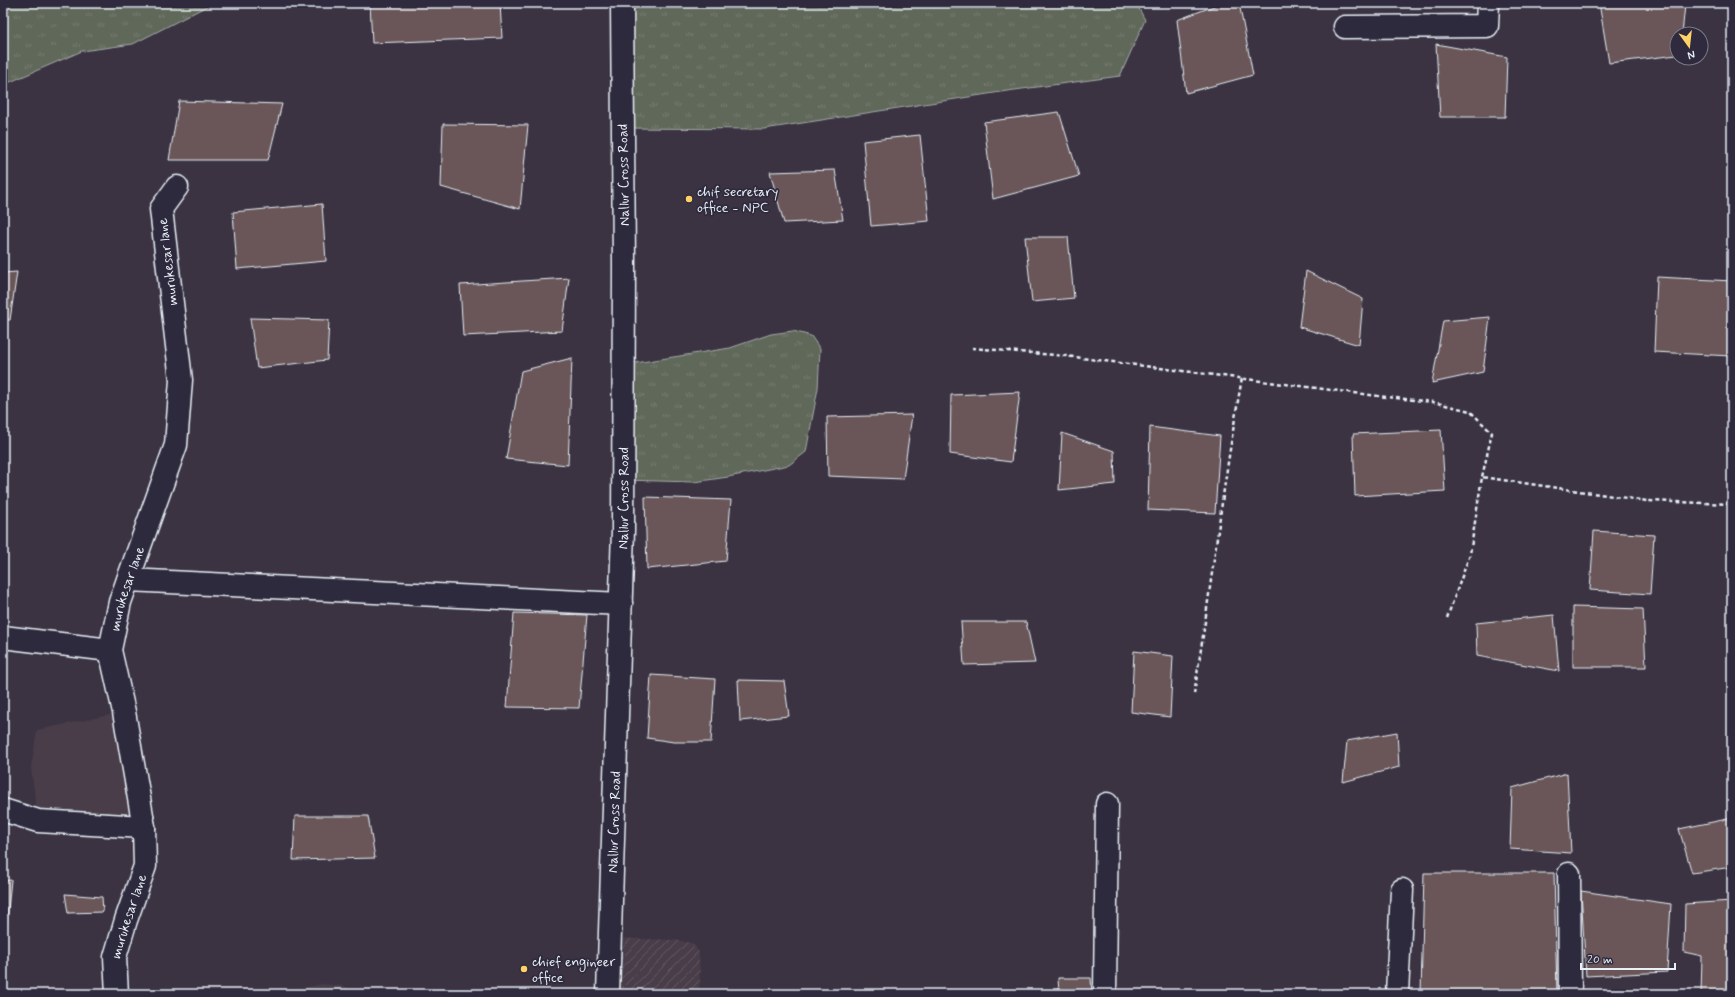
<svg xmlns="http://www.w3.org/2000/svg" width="1735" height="997" viewBox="0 0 1735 997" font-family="Mynerve,sans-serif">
	<defs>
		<pattern id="industrial-furrows" width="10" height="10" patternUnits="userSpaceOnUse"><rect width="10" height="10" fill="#493e49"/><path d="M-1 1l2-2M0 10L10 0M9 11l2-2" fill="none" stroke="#635a64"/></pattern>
		<pattern id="grass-tufts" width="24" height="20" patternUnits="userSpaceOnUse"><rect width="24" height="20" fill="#61675a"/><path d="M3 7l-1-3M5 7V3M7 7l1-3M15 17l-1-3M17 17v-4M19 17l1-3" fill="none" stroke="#787d72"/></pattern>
	</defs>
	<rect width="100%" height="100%" fill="#3b3342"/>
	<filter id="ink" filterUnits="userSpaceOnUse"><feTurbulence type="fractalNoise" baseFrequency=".025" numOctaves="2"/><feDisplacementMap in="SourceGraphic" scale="8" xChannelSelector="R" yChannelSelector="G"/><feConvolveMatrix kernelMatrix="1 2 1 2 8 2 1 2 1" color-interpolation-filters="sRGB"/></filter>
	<g filter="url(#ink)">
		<path fill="#493e49" d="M124 712 144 827 38 821 31 768 37 730Z
			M322 984 344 986 360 994H288L297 989Z"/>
		<path fill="url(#industrial-furrows)" d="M610 938 675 940 692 943 699 952 700 983 698 994H608Z"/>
		<path fill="url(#grass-tufts)" stroke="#a4aca9" d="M3 3H213L133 44 82 51 3 85Z
			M622 3H1136L1145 20 1120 76 1007 91 764 129 622 128Z
			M793 331 811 336 820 349 818 388 806 452 789 465 728 477 694 482 623 480V365L730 348 771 334Z"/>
		<path fill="#6a5758" stroke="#e8f1f8" d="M370 3H500L502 38 372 43Z
			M1222 3H1239L1253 75 1186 93 1177 20Z
			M1599 3H1662L1685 5 1682 34H1677V55L1609 63Z
			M1436 44 1507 57 1505 117H1440Z
			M179 101 282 104 268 160H169Z
			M1059 112 1079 176 993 199 984 122Z
			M443 124 528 125 520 209 441 187Z
			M920 135 929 221 871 226 863 141Z
			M835 170 843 220 784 223 770 172Z
			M322 204 326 261 237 269 233 212Z
			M1025 237H1068L1074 298 1032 302Z
			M1306 271 1363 299 1359 345 1299 327Z
			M17 272 10 320H3V273Z
			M1657 277 1732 281 1731 356 1654 352Z
			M569 278 562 331 463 336 460 285Z
			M1490 317 1483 372 1432 383 1443 321Z
			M250 318 329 320 327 360 257 368Z
			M572 358 568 465 506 459 521 371Z
			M1020 392 1011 462 950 454 951 395Z
			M912 415 903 479 828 476 827 417Z
			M1150 427 1220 436 1215 513 1148 510Z
			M1441 430 1445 491 1355 496 1353 434Z
			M1062 433 1114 451 1115 484 1059 490Z
			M645 497 731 500 726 561 647 569Z
			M1594 531 1654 535 1650 594 1590 590Z
			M1573 607 1643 609 1646 667H1573Z
			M514 613 587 615 579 708 507 707Z
			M1554 615 1559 671 1477 656 1476 623Z
			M961 622H1026L1035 663 964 665Z
			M1134 651 1173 656 1170 717 1131 712Z
			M651 675 715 679 711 742H674L647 738Z
			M738 680 784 681 789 716 740 721Z
			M1397 732 1399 767 1343 782 1347 741Z
			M1567 773 1571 853 1510 849 1512 788Z
			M295 816H368L375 858 293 860Z
			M1732 818V867L1692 873 1679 829Z
			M1424 873H1554L1557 994H1421Z
			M11 880 6 930H3V881Z
			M1581 891 1671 904 1667 972 1586 976Z
			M65 894 102 897 103 912 68 913Z
			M1732 901V994H1701L1702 956 1684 952 1685 904Z
			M1058 978H1091L1092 994H1059Z"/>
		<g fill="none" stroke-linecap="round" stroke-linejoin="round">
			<defs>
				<g id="street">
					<path d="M1345 27 1487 26 1488 3"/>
					<path d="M128 580 621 604"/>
					<path d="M3 637 110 650"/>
					<path d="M3 810 38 821 144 827"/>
					<path d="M1569 874 1570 994"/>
					<path id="s1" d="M117 994 115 957 126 920 145 866 144 827 124 712 110 650 120 602 176 445 181 380 161 209 177 187"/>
					<path id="s2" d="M608 994 623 530 624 265 622 3"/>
					<path d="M1105 994 1107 804"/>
					<path d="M1397 994 1402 890"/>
				</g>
			</defs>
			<use href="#street" stroke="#e8f1f8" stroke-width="25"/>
			<path stroke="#e8f1f8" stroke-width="2.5" stroke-dasharray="4 3" stroke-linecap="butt" d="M972 348 1066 356 1386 397 1433 402 1470 411 1492 433 1482 477
				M1447 618 1470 554 1482 477 1647 501 1732 504
				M1194 694C1211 589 1223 483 1242 378"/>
			<use href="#street" stroke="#2f2a3d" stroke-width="22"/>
		</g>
	</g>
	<g fill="#ffd166" stroke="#2f2a3d" stroke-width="1.5">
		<circle cx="689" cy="199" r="4"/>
		<circle cx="524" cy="969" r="4"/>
	</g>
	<g text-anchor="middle" stroke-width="3.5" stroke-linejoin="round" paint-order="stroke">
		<g font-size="14" fill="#e8f1f8" stroke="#2f2a3d">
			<text transform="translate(623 175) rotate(-91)" y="5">Nallur Cross Road</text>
			<text transform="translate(167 262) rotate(-97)" y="5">murukesar lane</text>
			<text dy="5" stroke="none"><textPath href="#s2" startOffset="496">Nallur Cross Road</textPath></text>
			<text dy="5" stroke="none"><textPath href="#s1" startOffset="416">murukesar lane</textPath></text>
			<text dy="5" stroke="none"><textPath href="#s2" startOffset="172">Nallur Cross Road</textPath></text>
			<text dy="5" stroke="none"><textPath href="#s1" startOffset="80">murukesar lane</textPath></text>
		</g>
		<g font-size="14" fill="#e8f1f8" stroke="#2f2a3d" text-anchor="start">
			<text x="697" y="196">chif secretary<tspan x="697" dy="16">office - NPC</tspan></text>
			<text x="532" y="966">chief engineer<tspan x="532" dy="16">office</tspan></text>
		</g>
	</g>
	<rect width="1735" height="997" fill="none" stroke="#2f2a3d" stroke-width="16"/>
	<rect x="8" y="8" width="1719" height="981" fill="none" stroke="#e8f1f8" stroke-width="1.5" filter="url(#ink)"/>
	<g transform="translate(1689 46) rotate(165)"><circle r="19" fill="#2f2a3d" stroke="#797a88"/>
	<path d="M0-3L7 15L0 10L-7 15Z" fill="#ffd166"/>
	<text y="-6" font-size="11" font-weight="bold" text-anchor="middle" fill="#e8f1f8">N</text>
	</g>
	<path d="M1581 963v6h94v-6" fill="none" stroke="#e8f1f8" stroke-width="2"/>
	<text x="1587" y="963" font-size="12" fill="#e8f1f8" stroke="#2f2a3d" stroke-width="3" paint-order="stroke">20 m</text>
</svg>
